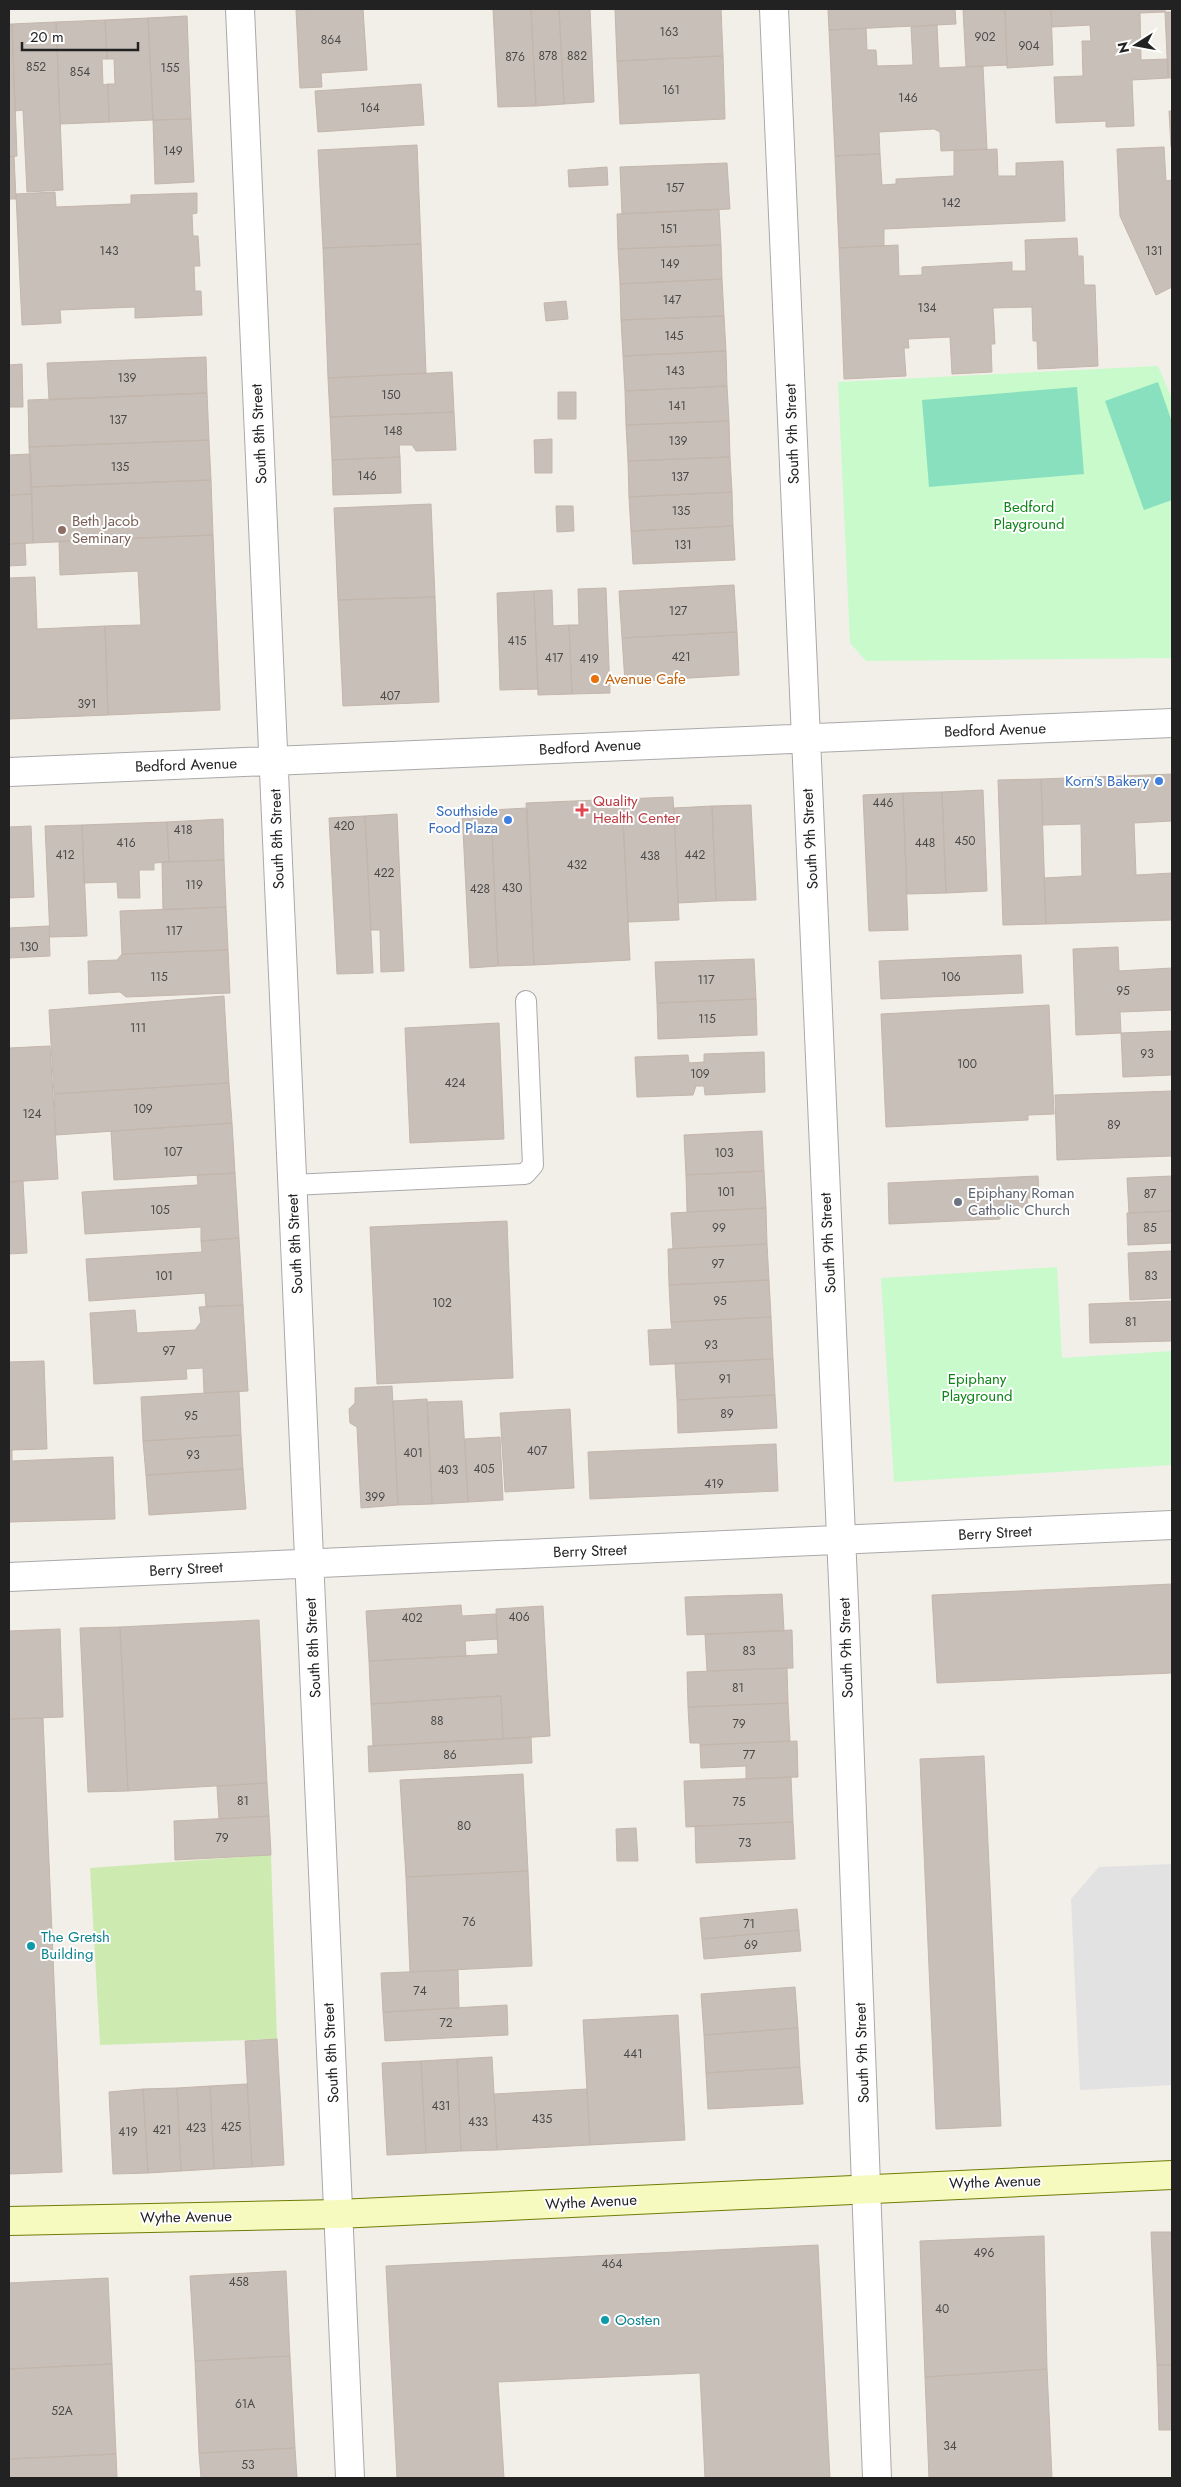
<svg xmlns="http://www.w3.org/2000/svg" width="1181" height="2487" viewBox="0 0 1181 2487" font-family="Jost,sans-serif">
	<rect width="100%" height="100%" fill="#f2efe9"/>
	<path fill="#cdebb0" d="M271 1855 277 2039 100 2045 90 1868Z"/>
	<path fill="#c8facc" d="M1158 366 1172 399V658L866 661 850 643 838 382Z
		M1057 1267 1062 1358 1172 1351V1465L894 1482 881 1278Z"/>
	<path fill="#88e0be" d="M1158 382 1172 422V500L1144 510 1105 401Z
		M1077 387 1084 474 929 487 922 400Z"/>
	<path fill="#e2e2e2" d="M1172 1864V2085L1080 2090 1071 1899 1099 1867Z"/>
	<path fill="#c7bfb8" stroke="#c4b6ab" d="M326 9H363L367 70 321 73 322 87 300 88 296 10Z
		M493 9H531L536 106 498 107Z
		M531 9H559L564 104 536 106Z
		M559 9H590L594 102 564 104Z
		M615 9H721L723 56 617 61Z
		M828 9H955L956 24 829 30Z
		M963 9H1005L1007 65 966 67Z
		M1005 9H1051L1053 65 1007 68Z
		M1051 9H1165V12L1140 13 1141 60 1168 59V78L1132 80 1134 126 1106 127V121L1056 123 1054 77 1083 76 1082 41H1091L1090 25 1052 27Z
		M1165 12H1172V78H1168Z
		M187 16 191 119 153 120 148 18Z
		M148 18 153 120 109 122 108 84H115L114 59H107L105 20Z
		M105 20 107 59H102L103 85 108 84 109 122 60 124 56 22Z
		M56 22 63 190 27 192 23 110 15 111 12 24Z
		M9 24H12L17 156 9 157Z
		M937 25 939 68 983 66 987 149 941 151 940 132 934 129 879 132 880 154 835 156 829 30 866 28 867 50H876L877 66 913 65 911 27Z
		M723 56 725 119 620 124 617 61Z
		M421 84 424 125 318 132 315 91Z
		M1169 111H1172V147H1171Z
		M191 119 194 182 155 184 153 120Z
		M417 145 421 244 323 248 318 150Z
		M1164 147 1166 181 1172 180V287L1156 295 1120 216 1117 149Z
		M997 149 998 176H1016V163L1063 161 1065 221 884 229V246L839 248 835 156 880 154 882 185 896 184V179L954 176V151Z
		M14 156 16 199H9V157Z
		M727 163 730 209 622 214 620 167Z
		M607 167 608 185 569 187 568 170Z
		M55 192 56 207 131 204V195L197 193V213L192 214 193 236H198L200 266H194L195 291H201L202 315 135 318V307L60 310 61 323 22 325 16 194Z
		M719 209 721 245 618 249 617 214Z
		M1077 238 1078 256H1083L1084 285H1095L1098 366 1038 369 1037 341H1033L1032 307 993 308 995 344H991L992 372 952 374 950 337 908 339 909 348H904L906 376 844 379 839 248 898 245 899 276 922 275V267L1012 262V271H1026L1025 240Z
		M421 244 426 373 328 378 323 248Z
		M721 245 722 279 620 284 618 249Z
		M722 279 724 316 621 320 620 284Z
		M566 301 568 319 546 321 544 303Z
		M724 316 726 351 623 356 621 320Z
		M726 351 727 386 625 391 623 356Z
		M206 357 207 393 49 400 47 363Z
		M22 364 23 407H9V365Z
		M452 372 454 412 330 417 328 378Z
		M727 386 729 421 626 425 625 391Z
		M558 392H576V419H558Z
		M207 393 209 440 29 447 28 400Z
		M454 412 456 450 416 451 412 445H399L400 457 332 460 330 417Z
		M729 421 730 457 628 461 626 425Z
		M552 439V473H535L534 440Z
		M209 440 211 480 31 487 29 447Z
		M30 454 32 494 9 495V455Z
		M400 457 401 493 333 495 332 460Z
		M730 457 732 492 629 497 628 461Z
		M211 480 213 535 33 543 31 487Z
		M732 492 733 526 631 531 629 497Z
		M32 494 33 543 9 544V495Z
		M431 504 435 597 338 600 334 508Z
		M556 506H573L574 531 557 532Z
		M733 526 735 560 633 564 631 531Z
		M213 535 220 710 108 715 105 626 141 625 138 571 60 575 59 541Z
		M25 543 26 565 9 566V544Z
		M35 577 37 629 105 626 108 715 9 719V578Z
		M734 585 737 632 622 638 619 591Z
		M606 588 610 693 572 694 569 625H579L578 589Z
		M552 590 553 626 569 625 572 694 538 695 534 591Z
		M534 591 538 689 500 690 497 593Z
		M435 597 439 702 343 706 338 600Z
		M737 632 739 675 625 682 622 638Z
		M1172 774V821L1134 823 1136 875 1172 873V920L1046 924 1044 878 1082 876 1081 824 1043 825 1041 779Z
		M1041 779 1046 924 1003 925 998 780Z
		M983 790 987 891 946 893 942 792Z
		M942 792 946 893 907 894 903 793Z
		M903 793 908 930 869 931 863 795Z
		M673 797 679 920 628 922 622 799Z
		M622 799 630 960 534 965 526 803Z
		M751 805 756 900 716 901 712 806Z
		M712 806 716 901 678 903 674 808Z
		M527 808 534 965 498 966 491 810Z
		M491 810 498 966 470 968 462 811Z
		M397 814 404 971 381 972 380 930H371L365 816Z
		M365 816 373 973 337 974 329 818Z
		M223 819 224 860 169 862 167 822Z
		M167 822 169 862 154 863V870H139L140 898H118L117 882 84 883 82 825Z
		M82 825 87 936 50 937 45 826Z
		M31 826 34 897 9 898V827Z
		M224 860 226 907 163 910 162 862Z
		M226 907 228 950 122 954 120 911Z
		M49 926 50 956 9 958V928Z
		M1118 947 1119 971 1172 968V1010L1120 1012 1121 1033 1076 1035 1073 949Z
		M228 950 230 993 126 997 120 992 89 994 88 961 117 960 122 954Z
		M1021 955 1023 993 881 999 879 961Z
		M754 959 756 999 657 1003 655 962Z
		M224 996 229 1083 54 1094 49 1010Z
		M756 999 757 1035 658 1039 657 1003Z
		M1049 1005 1054 1114 1028 1115V1120L886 1127 881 1014Z
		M499 1023 504 1139 410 1143 405 1028Z
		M1172 1031V1075L1123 1077 1121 1033Z
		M50 1046 58 1179 9 1182V1048Z
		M764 1052 765 1092 705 1095 704 1086H696L693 1095 637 1097 635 1057 688 1055 689 1063 704 1062V1054Z
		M229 1083 232 1123 56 1135 54 1094Z
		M1172 1091V1156L1057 1160 1055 1095Z
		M232 1123 235 1173 114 1180 111 1131Z
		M762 1131 764 1171 686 1175 684 1135Z
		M764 1171 766 1208 687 1212 686 1175Z
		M235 1173 239 1238 201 1241V1227L85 1234 82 1192 198 1185 197 1175Z
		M1038 1176 1039 1197 1027 1198 1028 1207 1010 1208V1215H1000V1219L889 1224 888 1183Z
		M1172 1176V1211L1129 1213 1127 1178Z
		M23 1181 27 1253 9 1254V1182Z
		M766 1208 767 1244 673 1249 671 1213Z
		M1172 1211V1243L1128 1245 1127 1213Z
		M507 1221 513 1378 377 1384 370 1227Z
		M239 1238 243 1305 206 1307 205 1293 89 1301 86 1259 202 1252 201 1241Z
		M767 1244 769 1280 669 1285 668 1249Z
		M1172 1251V1298L1130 1300 1128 1253Z
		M769 1280 771 1317 671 1322 669 1285Z
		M1172 1301V1341L1090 1343 1089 1304Z
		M243 1305 248 1391 204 1393 203 1368 186 1369 187 1379 94 1384 90 1313 135 1310 137 1333 195 1330 201 1322 199 1307Z
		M771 1317 773 1359 650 1365 648 1330 672 1329 671 1322Z
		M773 1359 775 1395 677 1400 675 1363Z
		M44 1361 47 1449 9 1450V1362Z
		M392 1386 398 1505 361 1508 357 1427 350 1423 349 1409 355 1403V1388Z
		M239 1391 241 1435 143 1441 141 1397Z
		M775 1395 777 1428 678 1433 677 1400Z
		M427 1399 432 1504 398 1505 393 1401Z
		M462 1401 468 1502 432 1504 427 1402Z
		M570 1409 574 1488 505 1492 500 1413Z
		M241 1435 243 1469 146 1475 143 1441Z
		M500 1437 503 1500 468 1502 465 1439Z
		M776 1444 778 1491 590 1499 588 1452Z
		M9 1450H12V1461L113 1457 115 1519 9 1522Z
		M243 1469 246 1509 149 1515 146 1475Z
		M1172 1584V1673L937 1683 932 1595Z
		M782 1594 784 1631 687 1635 685 1597Z
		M461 1605 462 1616 496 1614 498 1639 465 1641 466 1656 369 1661 366 1611Z
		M543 1606 550 1736 503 1739 501 1696 371 1704 369 1661 498 1654 496 1609Z
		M259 1620 267 1783 128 1791 120 1627Z
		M120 1627 128 1791 88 1792 80 1628Z
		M60 1629 63 1717 9 1719V1631Z
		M792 1630 793 1668 707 1671 705 1634Z
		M787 1668 788 1703 688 1707 687 1672Z
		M501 1696 503 1739 373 1746 371 1704Z
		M788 1703 790 1741 700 1745V1743H690L688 1707Z
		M43 1718 62 2172 9 2174V1719Z
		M531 1737 532 1763 369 1772 368 1746Z
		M797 1741 798 1777 746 1779V1766L701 1768 700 1745Z
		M984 1756 1001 2126 936 2129 920 1759Z
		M523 1774 528 1871 406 1877 400 1780Z
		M791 1777 793 1822 686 1827 684 1781Z
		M267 1783 269 1816 219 1819 217 1786Z
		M269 1816 271 1855 175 1860 174 1821Z
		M793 1822 795 1859 696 1863 695 1826Z
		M636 1828 638 1861H617L616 1829Z
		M528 1871 532 1966 410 1972 406 1877Z
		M797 1909 799 1930 702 1939 700 1918Z
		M799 1930 801 1951 704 1959 702 1939Z
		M458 1970 459 2008 383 2012 381 1973Z
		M795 1987 798 2028 704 2035 701 1994Z
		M507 2005 508 2035 385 2041 383 2012Z
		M678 2015 685 2140 590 2145 583 2020Z
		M798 2028 800 2067 706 2073 704 2035Z
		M277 2039 284 2165 252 2167 245 2041Z
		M492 2057 497 2150 461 2151 457 2059Z
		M457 2059 461 2151 426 2153 421 2061Z
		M421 2061 426 2153 387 2155 382 2063Z
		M800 2067 803 2104 708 2109 706 2073Z
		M247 2084 252 2167 214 2169 210 2086Z
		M210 2086 214 2169 181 2171 177 2088Z
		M177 2088 181 2171 148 2173 143 2089Z
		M143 2089 148 2173 113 2174 109 2092Z
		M587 2089 590 2145 497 2150 494 2094Z
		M1151 2232H1172V2365H1157Z
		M1044 2236 1047 2369 925 2377 920 2241Z
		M818 2245 830 2478H705L700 2373 498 2382 504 2478H397L386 2266Z
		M286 2271 290 2356 195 2361 190 2276Z
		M108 2278 112 2364 9 2369V2283Z
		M290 2356 295 2448 199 2453 195 2361Z
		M112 2364 116 2454 9 2459V2369Z
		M1157 2365H1172V2430H1159Z
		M1047 2369 1052 2478H929L925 2377Z
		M295 2448 297 2478H201L199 2453Z
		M116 2454 117 2478H9V2459Z"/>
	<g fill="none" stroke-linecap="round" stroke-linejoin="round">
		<defs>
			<path id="lane" d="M292 1185 525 1174 533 1165 526 1001"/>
			<path id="street" d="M240 9 350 2478
				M774 9 845 1627 877 2478
				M9 772 1172 723
				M9 1577 1172 1525"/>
			<path id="secondary" d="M9 2221 338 2214 1172 2175"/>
		</defs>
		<use href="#lane" stroke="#a9a9a9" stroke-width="22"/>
		<use href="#street" stroke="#a9a9a9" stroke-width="30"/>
		<use href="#secondary" stroke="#707d05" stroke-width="30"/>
		<use href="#lane" stroke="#fff" stroke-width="20"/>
		<use href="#street" stroke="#fff" stroke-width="28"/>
		<use href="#secondary" stroke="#f7fabf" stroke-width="28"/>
	</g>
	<circle fill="#8d6e63" stroke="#fff" stroke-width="2" cx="62" cy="530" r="5"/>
	<circle fill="#e8710a" stroke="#fff" stroke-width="2" cx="595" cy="679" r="5"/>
	<g fill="#3f7fe0" stroke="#fff" stroke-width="2">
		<circle cx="1159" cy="781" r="5"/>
		<circle cx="508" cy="820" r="5"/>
	</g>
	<path fill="#e0444e" stroke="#fff" stroke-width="2" d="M579.5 802.5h5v5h5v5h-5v5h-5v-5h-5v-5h5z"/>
	<circle fill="#6b7280" stroke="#fff" stroke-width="2" cx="958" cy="1202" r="5"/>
	<g fill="#0f9aa8" stroke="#fff" stroke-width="2">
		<circle cx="31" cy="1946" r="5"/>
		<circle cx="605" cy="2320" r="5"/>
	</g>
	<g text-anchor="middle" stroke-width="4" stroke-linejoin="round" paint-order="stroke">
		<g font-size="12" fill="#4b4948">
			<text x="669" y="36">163</text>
			<text x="985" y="41">902</text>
			<text x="331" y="44">864</text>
			<text x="1029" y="50">904</text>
			<text x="548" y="60">878</text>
			<text x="577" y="60">882</text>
			<text x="515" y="61">876</text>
			<text x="36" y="71">852</text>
			<text x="170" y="72">155</text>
			<text x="80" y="76">854</text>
			<text x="671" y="94">161</text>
			<text x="908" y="102">146</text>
			<text x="370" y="112">164</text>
			<text x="173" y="155">149</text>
			<text x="675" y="192">157</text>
			<text x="951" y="207">142</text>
			<text x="669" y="233">151</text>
			<text x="109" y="255">143</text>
			<text x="1154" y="255">131</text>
			<text x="670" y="268">149</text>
			<text x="672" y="304">147</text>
			<text x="927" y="312">134</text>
			<text x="674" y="340">145</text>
			<text x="675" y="375">143</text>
			<text x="127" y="382">139</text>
			<text x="391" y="399">150</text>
			<text x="677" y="410">141</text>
			<text x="118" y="424">137</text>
			<text x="393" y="435">148</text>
			<text x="678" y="445">139</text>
			<text x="120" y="471">135</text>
			<text x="367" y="480">146</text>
			<text x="680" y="481">137</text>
			<text x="681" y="515">135</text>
			<text x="683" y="549">131</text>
			<text x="678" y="615">127</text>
			<text x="517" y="645">415</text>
			<text x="681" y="661">421</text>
			<text x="554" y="662">417</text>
			<text x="589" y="663">419</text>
			<text x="390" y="700">407</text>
			<text x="87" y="708">391</text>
			<text x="883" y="807">446</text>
			<text x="344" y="830">420</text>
			<text x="183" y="834">418</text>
			<text x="965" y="845">450</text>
			<text x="126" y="847">416</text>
			<text x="925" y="847">448</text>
			<text x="65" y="859">412</text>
			<text x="695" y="859">442</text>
			<text x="650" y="860">438</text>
			<text x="577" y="869">432</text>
			<text x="384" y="877">422</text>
			<text x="194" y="889">119</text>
			<text x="512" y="892">430</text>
			<text x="480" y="893">428</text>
			<text x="174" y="935">117</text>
			<text x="29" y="951">130</text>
			<text x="159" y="981">115</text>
			<text x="951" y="981">106</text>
			<text x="706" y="984">117</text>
			<text x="1123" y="995">95</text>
			<text x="707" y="1023">115</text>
			<text x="138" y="1032">111</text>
			<text x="1147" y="1058">93</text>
			<text x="967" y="1068">100</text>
			<text x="700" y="1078">109</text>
			<text x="455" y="1087">424</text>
			<text x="143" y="1113">109</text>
			<text x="32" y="1118">124</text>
			<text x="1114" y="1129">89</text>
			<text x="173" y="1156">107</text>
			<text x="724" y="1157">103</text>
			<text x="726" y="1196">101</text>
			<text x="1150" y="1198">87</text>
			<text x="160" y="1214">105</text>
			<text x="719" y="1232">99</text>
			<text x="1150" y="1232">85</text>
			<text x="718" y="1268">97</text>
			<text x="164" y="1280">101</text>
			<text x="1151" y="1280">83</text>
			<text x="720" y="1305">95</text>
			<text x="442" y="1307">102</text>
			<text x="1131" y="1326">81</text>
			<text x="711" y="1349">93</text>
			<text x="169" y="1355">97</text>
			<text x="725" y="1383">91</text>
			<text x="727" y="1418">89</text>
			<text x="191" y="1420">95</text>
			<text x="537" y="1455">407</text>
			<text x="413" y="1457">401</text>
			<text x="193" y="1459">93</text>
			<text x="484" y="1473">405</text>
			<text x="448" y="1474">403</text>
			<text x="714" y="1488">419</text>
			<text x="375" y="1501">399</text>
			<text x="519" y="1621">406</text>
			<text x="412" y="1622">402</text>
			<text x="749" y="1655">83</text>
			<text x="738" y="1692">81</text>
			<text x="437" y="1725">88</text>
			<text x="739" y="1728">79</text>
			<text x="450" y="1759">86</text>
			<text x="749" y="1759">77</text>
			<text x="243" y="1805">81</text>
			<text x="739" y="1806">75</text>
			<text x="464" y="1830">80</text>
			<text x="222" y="1842">79</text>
			<text x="745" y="1847">73</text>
			<text x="469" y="1926">76</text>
			<text x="749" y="1928">71</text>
			<text x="751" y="1949">69</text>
			<text x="420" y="1995">74</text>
			<text x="446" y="2027">72</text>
			<text x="633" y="2058">441</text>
			<text x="441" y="2110">431</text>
			<text x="542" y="2123">435</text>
			<text x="478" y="2126">433</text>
			<text x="231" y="2131">425</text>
			<text x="196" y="2132">423</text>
			<text x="162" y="2134">421</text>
			<text x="128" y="2136">419</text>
			<text x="984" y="2257">496</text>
			<text x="612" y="2268">464</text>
			<text x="239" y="2286">458</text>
			<text x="942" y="2313">40</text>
			<text x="245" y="2408">61A</text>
			<text x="62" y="2415">52A</text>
			<text x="950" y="2450">34</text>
			<text x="248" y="2469">53</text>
		</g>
		<g font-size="15" fill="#222" stroke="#fff">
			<text transform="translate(259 434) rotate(-93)" y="5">South 8th Street</text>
			<text transform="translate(792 434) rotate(-92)" y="5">South 9th Street</text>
			<text transform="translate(995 730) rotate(-2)" y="5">Bedford Avenue</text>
			<text transform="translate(590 747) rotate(-3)" y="5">Bedford Avenue</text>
			<text transform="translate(186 765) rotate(-2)" y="5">Bedford Avenue</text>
			<text transform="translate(277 839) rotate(-92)" y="5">South 8th Street</text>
			<text transform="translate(810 839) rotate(-93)" y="5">South 9th Street</text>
			<text transform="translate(828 1243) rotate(-93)" y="5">South 9th Street</text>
			<text transform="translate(295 1244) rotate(-93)" y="5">South 8th Street</text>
			<text transform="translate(995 1533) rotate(-3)" y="5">Berry Street</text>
			<text transform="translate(590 1551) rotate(-2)" y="5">Berry Street</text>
			<text transform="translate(186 1569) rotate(-3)" y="5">Berry Street</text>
			<text transform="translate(313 1648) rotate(-93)" y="5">South 8th Street</text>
			<text transform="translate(846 1648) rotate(-92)" y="5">South 9th Street</text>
			<text transform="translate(331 2053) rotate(-93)" y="5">South 8th Street</text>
			<text transform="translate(862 2053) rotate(-92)" y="5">South 9th Street</text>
			<text transform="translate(995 2182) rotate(-2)" y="5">Wythe Avenue</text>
			<text transform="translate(591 2202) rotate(-3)" y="5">Wythe Avenue</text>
			<text transform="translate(186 2217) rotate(-1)" y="5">Wythe Avenue</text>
		</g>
		<g font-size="15" fill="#0c8416" stroke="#fff">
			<text x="1029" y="512">Bedford<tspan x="1029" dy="17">Playground</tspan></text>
			<text x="977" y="1384">Epiphany<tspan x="977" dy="17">Playground</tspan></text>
		</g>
		<g font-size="15" fill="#785e54" stroke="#fff" text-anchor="start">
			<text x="72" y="526">Beth Jacob<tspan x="72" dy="17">Seminary</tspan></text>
		</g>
		<g font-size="15" fill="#c56008" stroke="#fff" text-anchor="start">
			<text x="605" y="684">Avenue Cafe</text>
		</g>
		<g font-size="15" fill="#366cbe" stroke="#fff" text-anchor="end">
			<text x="1149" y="786">Korn's Bakery</text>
			<text x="498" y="816">Southside<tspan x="498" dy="17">Food Plaza</tspan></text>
		</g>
		<g font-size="15" fill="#be3a42" stroke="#fff" text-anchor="start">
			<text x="593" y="806">Quality<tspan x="593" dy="17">Health Center</tspan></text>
		</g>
		<g font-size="15" fill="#5b616d" stroke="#fff" text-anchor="start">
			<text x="968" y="1198">Epiphany Roman<tspan x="968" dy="17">Catholic Church</tspan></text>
		</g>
		<g font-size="15" fill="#0d838f" stroke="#fff" text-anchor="start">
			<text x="41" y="1942">The Gretsh<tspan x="41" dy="17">Building</tspan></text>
			<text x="615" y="2325">Oosten</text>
		</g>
	</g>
	<rect width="1181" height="2487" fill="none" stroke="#222222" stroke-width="20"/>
	<g transform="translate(1136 45) rotate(259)" stroke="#ffffff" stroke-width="4" paint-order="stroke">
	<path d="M0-4L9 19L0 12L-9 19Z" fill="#222222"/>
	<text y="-8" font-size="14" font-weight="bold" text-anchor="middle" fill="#222222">N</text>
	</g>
	<path d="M22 42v8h116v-8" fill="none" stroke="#222222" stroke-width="2.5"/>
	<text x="30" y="42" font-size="15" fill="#222222" stroke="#ffffff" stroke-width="4" paint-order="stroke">20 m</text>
</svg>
